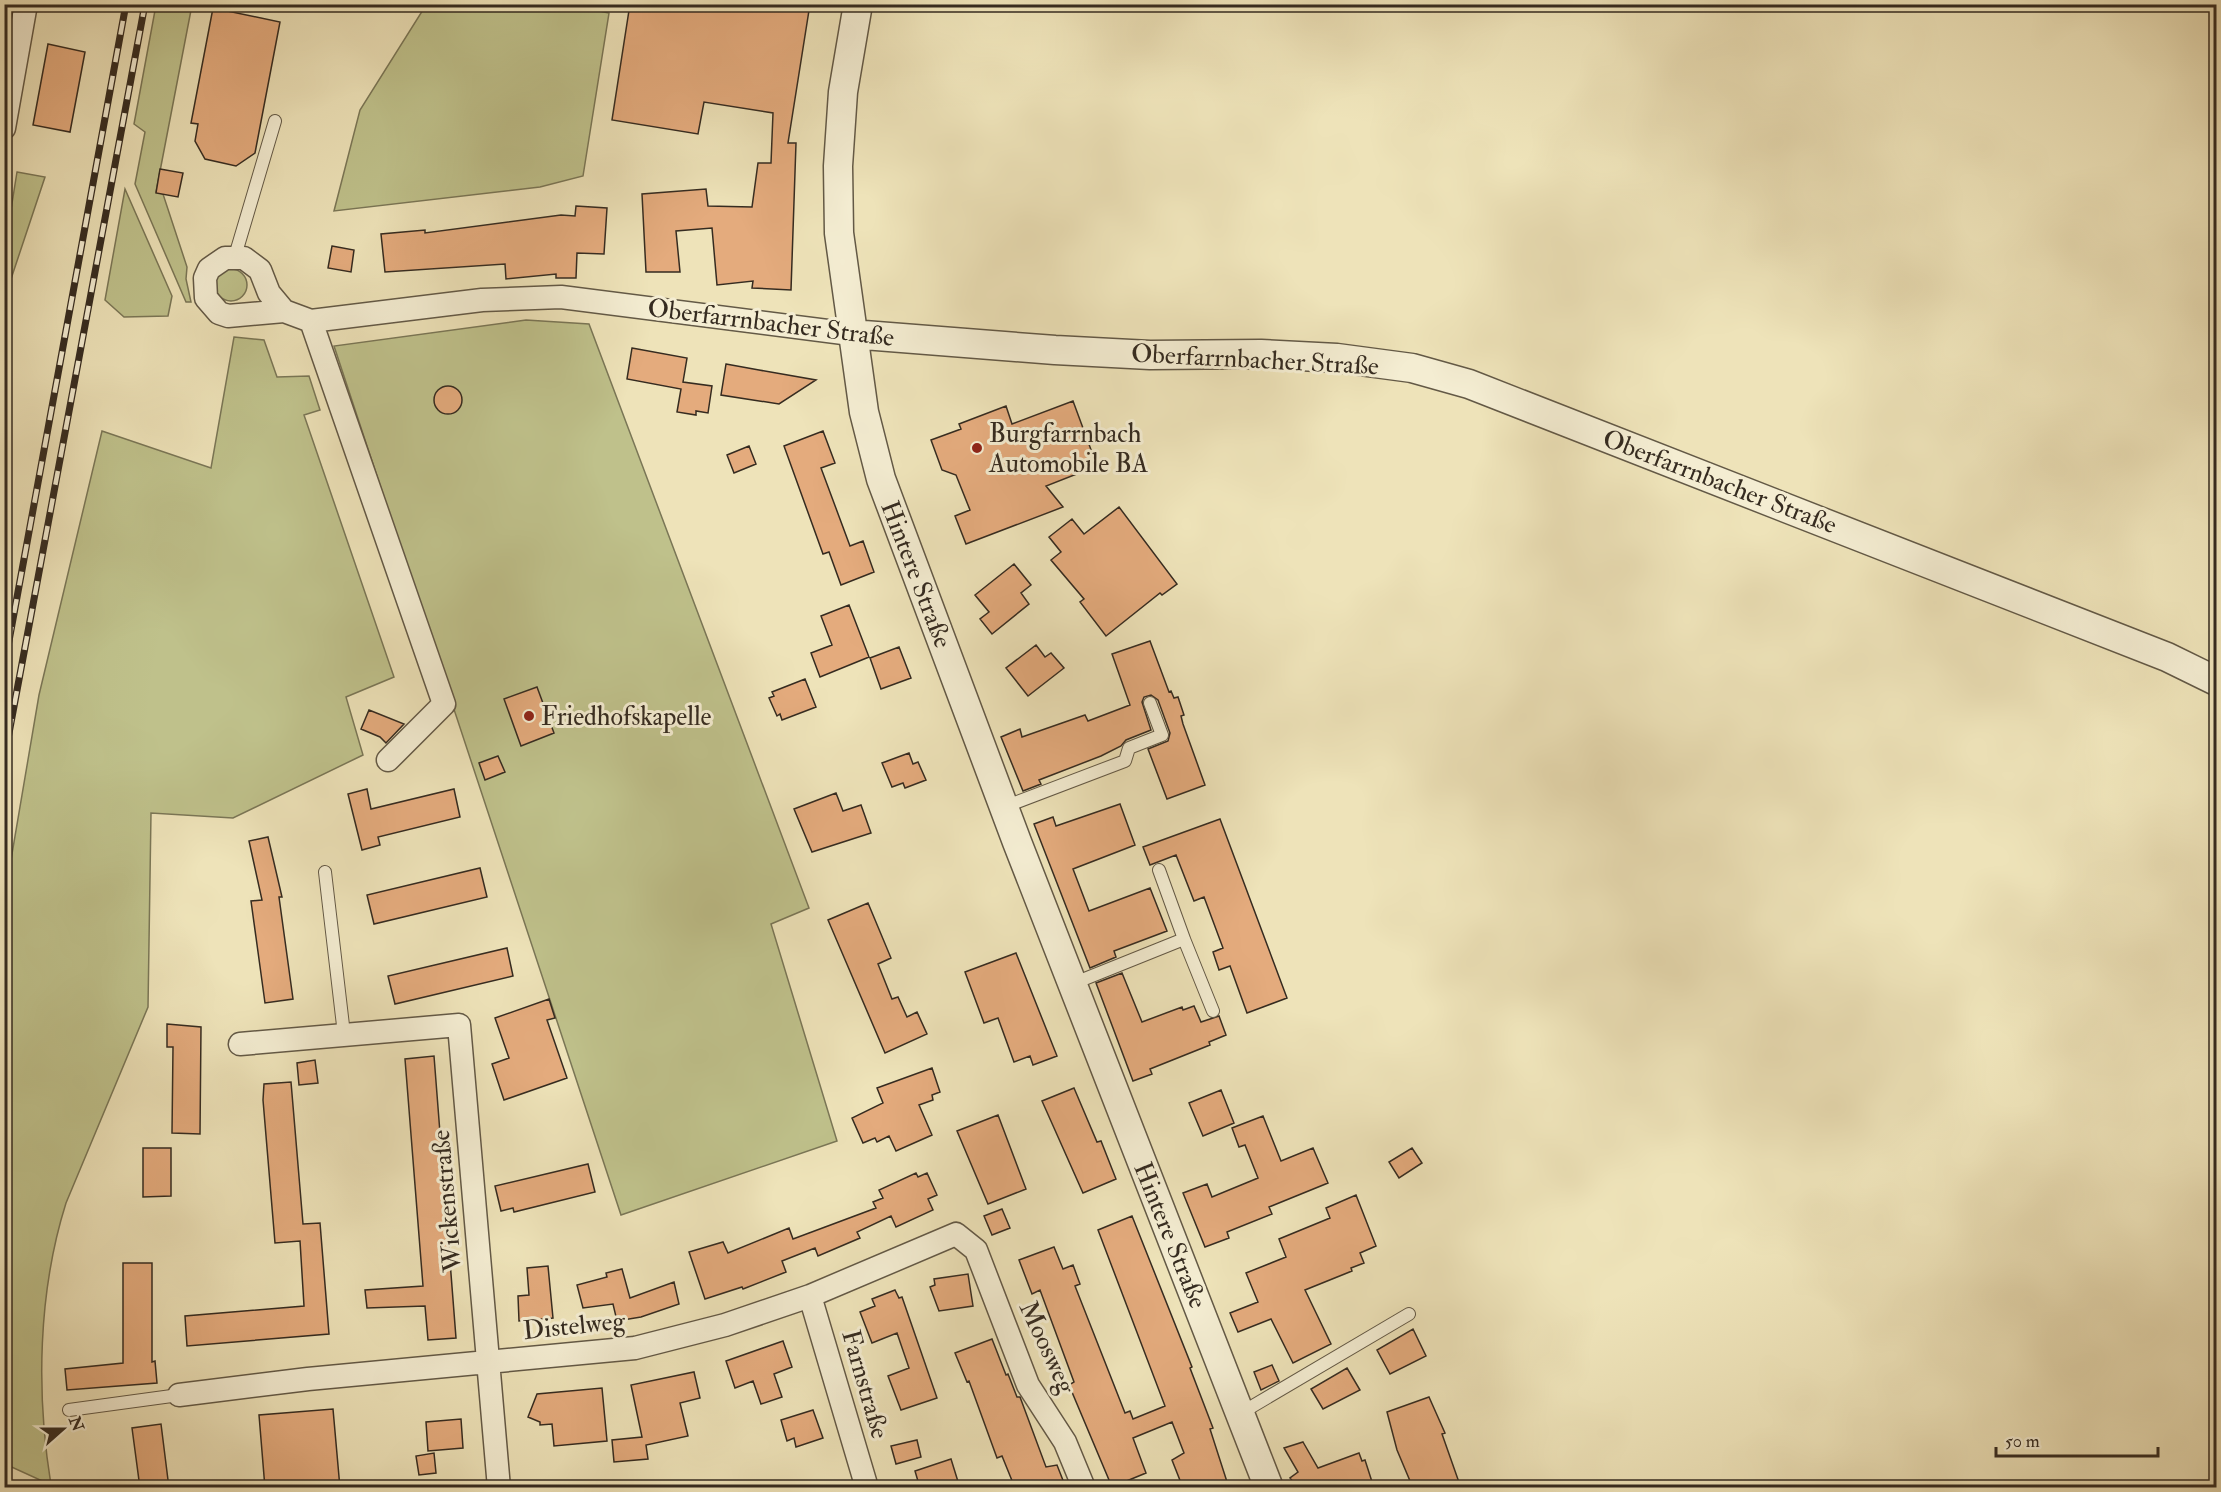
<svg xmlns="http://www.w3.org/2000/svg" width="2221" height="1492" viewBox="0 0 2221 1492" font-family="'IM FELL Double Pica',serif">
	<rect width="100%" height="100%" fill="#eee3b9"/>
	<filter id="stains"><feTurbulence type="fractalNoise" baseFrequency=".00333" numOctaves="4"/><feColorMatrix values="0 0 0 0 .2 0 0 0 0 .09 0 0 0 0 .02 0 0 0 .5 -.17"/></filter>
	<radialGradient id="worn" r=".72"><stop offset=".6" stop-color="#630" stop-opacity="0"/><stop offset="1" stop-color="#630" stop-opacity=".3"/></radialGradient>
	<path fill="#bfc18b" stroke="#7a7656" stroke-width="1.5" d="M5 4 12 5 5 46 4 5Z
		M156 5H192L156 192 163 194 187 267 186 279 191 302H186L135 184 145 132 134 124Z
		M568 5 609 13 583 176 540 187 334 211 360 110 426 5Z
		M17 172 45 177 5 297V247Z
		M125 189 172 296 168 316 124 317 105 300Z
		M215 285a16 16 0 1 1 32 0a16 16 0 1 1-32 0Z
		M526 320 589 324 809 908 771 924 837 1141 621 1215 334 346Z
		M234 337 264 340 277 377 309 376 320 410 304 415 394 677 346 697 363 755 233 818 151 813 148 1007 66 1203C38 1292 36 1393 51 1485L5 1464V895L39 695 102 431 211 468Z"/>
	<path fill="#e4ab7d" stroke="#352b20" stroke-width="1.5" d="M630 4H810L788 143H796L791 290 752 288 753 281 717 285 712 228 676 231 680 272H646L642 194 706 189 708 206 752 207 758 163H771L773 113 704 102 698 134 612 120Z
		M213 8 280 22 255 153 236 166 205 159 195 141 198 124 191 123Z
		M48 44 85 52 70 132 33 125Z
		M160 169 183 173 178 197 156 193Z
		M576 206 607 208 604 254 577 253 576 278H556V274L506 279 505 264 385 272 381 234 425 230V233L561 215 575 216Z
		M332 246 354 250 351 272 328 268Z
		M632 348 687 358 683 382 712 386 708 413 696 411V415L677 412 681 389 627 379Z
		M726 364 759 370 816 380 779 404 721 395Z
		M434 400a14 14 0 1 1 28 0a14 14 0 1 1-28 0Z
		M1073 401 1097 466 1046 486 1063 507 966 544 955 516 970 510 956 475 942 470 931 440 961 429 959 424 1006 406 1012 424Z
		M823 431 835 463 821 468 850 546 863 541 874 572 841 585 829 552 823 554 784 446Z
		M749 446 756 464 734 473 727 455Z
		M1119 507 1177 584 1162 595 1160 593 1106 636 1080 602 1084 599 1051 560 1061 552 1049 537 1072 519 1084 534Z
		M1014 564 1031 585 1021 593 1029 604 992 634 980 619 989 612 975 595Z
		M849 605 869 657 820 677 811 653 832 645 821 616Z
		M1150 641 1169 692 1171 691 1174 698 1178 697 1184 715 1181 716 1183 724 1205 785 1167 799 1148 749 1168 741 1170 733 1158 700 1151 695 1144 697 1142 702 1151 730 1126 740 1121 746 1101 756 1039 780 1041 784 1023 791 1001 737 1020 729 1022 737 1085 715 1088 721 1130 705 1112 654Z
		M1036 645 1045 657 1051 653 1064 668 1028 696 1006 668Z
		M899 647 911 678 881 689 870 658Z
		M805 679 816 707 782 720 780 714 777 716 769 698 774 696 772 692Z
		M537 687 554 733 521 746 504 699Z
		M369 710 404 724 386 743 380 737 361 729Z
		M909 753 913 764 918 762 926 780 905 788 903 783 892 787 882 763Z
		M498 756 505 772 485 780 479 763Z
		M367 789 371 809 454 789 460 817 378 837 380 845 362 850 348 794Z
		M836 793 843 811 861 805 871 833 812 852 794 809Z
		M1120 804 1135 845 1073 869 1089 911 1150 888 1167 931 1114 951 1116 957 1090 968 1034 824 1053 817 1056 826Z
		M1220 819 1287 998 1247 1013 1230 966 1219 970 1213 952 1223 948 1204 897 1194 901 1176 855 1150 865 1143 847Z
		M268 837 282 897H279L293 999 265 1003 251 901 262 900 249 841Z
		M480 868 487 897 374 924 367 895Z
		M868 903 891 958 878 964 892 999 898 997 907 1017 917 1012 927 1034 885 1053 828 920Z
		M507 948 513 976 395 1004 388 976Z
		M1016 953 1057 1056 1033 1065 1030 1056 1014 1062 998 1018 984 1023 965 972Z
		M1122 973 1142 1022 1182 1007 1183 1010 1194 1006 1201 1022 1219 1016 1226 1035 1209 1042 1210 1045 1150 1069 1152 1074 1133 1081 1096 983Z
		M549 999 555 1018 547 1020 567 1078 504 1100 492 1064 509 1058 495 1018Z
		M167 1024 201 1027 200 1134 172 1133 173 1047H167Z
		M434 1056 456 1338 428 1340 425 1306 367 1308 365 1290 423 1286 405 1059Z
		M315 1060 318 1083 299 1085 297 1063Z
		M932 1068 940 1092 932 1095 933 1100 919 1105 932 1135 896 1151 889 1136 877 1142 875 1138 863 1143 852 1118 883 1103 877 1088Z
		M291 1082 303 1224 320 1223 329 1334 187 1346 185 1316 304 1306 300 1241 275 1243 263 1100 264 1084Z
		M1074 1088 1097 1142 1101 1141 1116 1179 1083 1193 1042 1101Z
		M1221 1090 1234 1123 1203 1136 1189 1103Z
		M998 1115 1026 1189 988 1204 957 1131Z
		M1263 1116 1281 1161 1313 1148 1328 1183 1269 1207 1272 1214 1227 1232 1229 1238 1205 1247 1183 1193 1207 1184 1212 1197 1258 1178 1245 1145 1239 1147 1232 1128Z
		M143 1148H171V1196L143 1197Z
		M1412 1148 1422 1163 1399 1178 1389 1162Z
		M588 1164 595 1192 514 1212 513 1208 501 1211 495 1186Z
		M916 1173 918 1177 927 1173 937 1195 928 1199 933 1210 896 1227 891 1216 857 1232 860 1238 818 1256 815 1248 782 1261 786 1272 743 1289 742 1287 705 1299 689 1252 723 1242 728 1253 789 1228 793 1239 876 1208 873 1202 883 1198 879 1190Z
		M1356 1195 1376 1246 1360 1253 1364 1263 1351 1268 1352 1271 1305 1290 1331 1344 1293 1363 1271 1319 1238 1332 1230 1313 1258 1302 1246 1273 1286 1257 1279 1239 1330 1218 1326 1208Z
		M1002 1209 1010 1228 992 1235 984 1216Z
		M1132 1216 1192 1367 1190 1368 1213 1428 1210 1429 1229 1488H1183L1172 1460 1184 1453 1172 1422 1133 1438 1146 1473 1112 1487 1069 1385 1074 1382 1040 1290 1032 1294 1019 1260 1054 1247 1063 1269 1073 1265 1080 1284 1075 1286 1125 1413 1130 1411 1133 1419 1165 1406 1098 1230Z
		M123 1263H152V1362L155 1361 157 1383 67 1390 65 1369 123 1363Z
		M548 1266 553 1318 519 1321 518 1296 529 1295 527 1268Z
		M622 1269 630 1298 674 1282 679 1304 641 1317 617 1321 613 1304 583 1308 577 1285 607 1277 606 1273Z
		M968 1274 973 1306 939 1311 930 1287 935 1285 934 1279Z
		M895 1290 899 1298 902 1297 937 1398 901 1410 888 1376 909 1368 897 1333 872 1343 860 1312 875 1306 872 1299Z
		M1413 1329 1426 1356 1390 1374 1377 1350Z
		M992 1339 1006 1375 1008 1374 1017 1397H1020L1046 1467 1057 1465 1066 1488H1015L1002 1456 997 1458 969 1381 967 1382 955 1353Z
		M783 1341 792 1367 774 1374 782 1397 761 1404 753 1381 735 1388 726 1361Z
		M1272 1365 1279 1381 1261 1390 1254 1372Z
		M1347 1368 1360 1390 1323 1409 1311 1389Z
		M694 1372 700 1398 680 1403 688 1436 646 1445 648 1459 614 1462 612 1440 642 1437 631 1385Z
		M602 1388 607 1441 554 1446 552 1424 540 1425V1422L528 1417 537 1394Z
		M1429 1397 1445 1433 1442 1434 1461 1488H1413L1397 1450 1387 1412Z
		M333 1409 340 1488H265L259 1415Z
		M813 1410 823 1438 796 1447 794 1438 787 1441 781 1420Z
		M461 1419 463 1448 428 1451 426 1422Z
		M161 1424 169 1488H140L132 1428Z
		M917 1440 921 1457 896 1464 891 1446Z
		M1303 1442 1318 1468 1359 1453 1362 1461 1365 1460 1374 1488H1298L1290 1478 1298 1472 1284 1448Z
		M434 1453 436 1473 419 1475 416 1456Z
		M951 1459 960 1488H920L915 1471Z"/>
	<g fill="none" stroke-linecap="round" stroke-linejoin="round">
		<defs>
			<path id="service" d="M235 256 275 121
				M1004 807 1125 761 1129 748 1162 735 1150 703
				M325 872 344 1034
				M1184 939 1213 1011
				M1072 984 1184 939 1159 870
				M69 1410 179 1395
				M1241 1413 1409 1314"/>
			<path id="minor" d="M4 128 26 4
				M284 311 269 293 260 270 244 258H225L209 269 205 278 206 298 219 313 228 316 284 311 311 321 482 300 561 297 851 334
				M311 321 444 704 388 760
				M240 1044 459 1025 499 1488
				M810 1296 867 1488
				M179 1395 308 1379 635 1348 725 1325 810 1296 956 1234 976 1250 1028 1385 1065 1442 1084 1488"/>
			<path id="tertiary" d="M858 4 843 92 838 166 839 233 864 412 881 479 1017 842 1269 1488
				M851 334 1055 350 1150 355 1261 354 1337 358 1412 368 1469 384 2167 657 2216 681"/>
		</defs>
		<use href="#service" stroke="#635946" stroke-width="14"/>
		<use href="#minor" stroke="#635946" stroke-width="25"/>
		<use href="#tertiary" stroke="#635946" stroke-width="31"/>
		<use href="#service" stroke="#f4edd2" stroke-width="12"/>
		<use href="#minor" stroke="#f4edd2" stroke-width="22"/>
		<use href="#tertiary" stroke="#f4edd2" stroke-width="28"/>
		<defs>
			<path id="rail" d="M4 668 126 4
				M4 760 145 4"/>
		</defs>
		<use href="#rail" stroke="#352b20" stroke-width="7"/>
		<use href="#rail" stroke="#f4edd2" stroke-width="4.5" stroke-dasharray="14" stroke-linecap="butt"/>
	</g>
	<g fill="#8f2418" stroke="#f4edd2" stroke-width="2">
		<circle cx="977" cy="448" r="6"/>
		<circle cx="529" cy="716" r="6"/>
	</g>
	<g text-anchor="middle" stroke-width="6" stroke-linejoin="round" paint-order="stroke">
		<g font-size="26" fill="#352b20" stroke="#f4edd2">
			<text transform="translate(771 322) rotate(7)" y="9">Oberfarrnbacher Straße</text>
			<text transform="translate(1255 359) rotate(3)" y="9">Oberfarrnbacher Straße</text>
			<text transform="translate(1720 481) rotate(21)" y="9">Oberfarrnbacher Straße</text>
			<text transform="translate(917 574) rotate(69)" y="9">Hintere Straße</text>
			<text transform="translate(446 1201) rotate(-95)" y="9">Wickenstraße</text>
			<text transform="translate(1171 1235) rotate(68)" y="9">Hintere Straße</text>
			<text transform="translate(574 1325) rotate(-6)" y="9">Distelweg</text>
			<text transform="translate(1048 1347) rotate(65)" y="9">Moosweg</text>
			<text transform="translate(866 1384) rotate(74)" y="9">Farnstraße</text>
		</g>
		<g font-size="26" fill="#352b20" stroke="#f4edd2" text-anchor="start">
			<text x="989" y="442">Burgfarrnbach<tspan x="989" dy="30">Automobile BA</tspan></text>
			<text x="541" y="725">Friedhofskapelle</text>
		</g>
	</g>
	<rect width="2221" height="1492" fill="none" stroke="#eee3b9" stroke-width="24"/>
	<rect x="6" y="6" width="2209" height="1480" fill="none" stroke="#352b20" stroke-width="3"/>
	<rect x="12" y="12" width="2197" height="1468" fill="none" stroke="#352b20" stroke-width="1.5"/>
	<g transform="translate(63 1429) rotate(69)" stroke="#f4edd2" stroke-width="4.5" paint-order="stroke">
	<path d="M0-4.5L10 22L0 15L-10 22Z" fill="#352b20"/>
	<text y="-9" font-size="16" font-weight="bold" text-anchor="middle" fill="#352b20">N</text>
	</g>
	<path d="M1996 1447v9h162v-9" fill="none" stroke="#352b20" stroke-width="3"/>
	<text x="2005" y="1447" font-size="18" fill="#352b20" stroke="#f4edd2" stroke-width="4.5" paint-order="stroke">50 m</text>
	<rect width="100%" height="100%" filter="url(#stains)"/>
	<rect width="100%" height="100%" fill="url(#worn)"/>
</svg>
